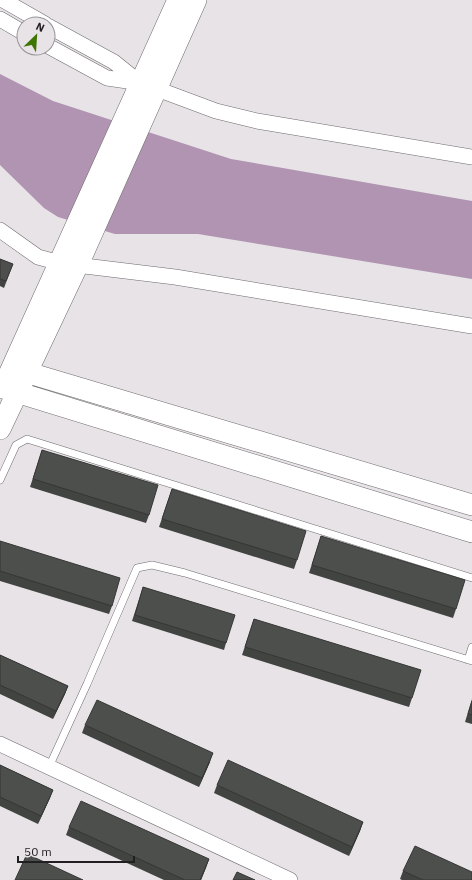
<svg xmlns="http://www.w3.org/2000/svg" width="472" height="880" viewBox="0 0 472 880" font-family="'IBM Plex Sans',sans-serif">
	<rect width="100%" height="100%" fill="#e7e3e7"/>
	<path fill="#b094b2" d="M0 74 53 101 231 159 472 201V279L198 234H115L58 217 44 208 0 165Z"/>
	<g fill="none" stroke-linecap="round" stroke-linejoin="round">
		<defs>
			<path id="lane" d="M0 480 16 445 27 439 472 578
				M468 660 472 647
				M49 767 87 684 137 568 152 565 185 573 472 661"/>
			<path id="street" d="M3 0 45 24
				M0 19 24 33
				M48 26 114 62 140 83
				M48 46 107 78 141 83 216 111 257 121 472 157
				M0 230 38 257 60 263 175 277 472 326
				M0 744 290 880"/>
			<path id="secondary" d="M12 368 472 505
				M6 381 178 0
				M3 388 472 532
				M0 429 81 258 196 0"/>
		</defs>
		<use href="#lane" stroke="#6e6b6e" stroke-width="8"/>
		<use href="#street" stroke="#6e6b6e" stroke-width="16"/>
		<use href="#secondary" stroke="#6e6b6e" stroke-width="22"/>
		<use href="#lane" stroke="#fff" stroke-width="7"/>
		<use href="#street" stroke="#fff" stroke-width="15"/>
		<use href="#secondary" stroke="#fff" stroke-width="21"/>
	</g>
	<path fill="#424441" d="M0 259 13 264 4 288 0 286Z
		M42 450 149 515 146 523 30 487Z
		M172 489 297 560 294 569 159 527Z
		M321 536 456 609 453 618 309 573Z
		M0 541 112 606 109 614 0 581Z
		M143 587 226 643 224 650 132 621Z
		M254 619 412 698 409 707 242 655Z
		M0 655 68 686 65 694 53 719 0 694Z
		M472 699V724L465 722Z
		M85 725 210 762 199 787 82 733Z
		M0 765 53 790 50 798 38 824 0 806Z
		M217 785 363 822 360 831 349 856 214 793Z
		M69 827 209 859 201 880H164L66 835Z
		M403 871 472 880H402L400 879Z"/>
	<path fill="#363735" d="M68 686 65 694 53 719 56 711Z
		M213 753 210 762 199 787 202 778Z
		M53 790 50 798 38 824 41 816Z
		M363 822 360 831 349 856 352 847Z
		M209 859 206 868 201 880H200Z"/>
	<path fill="#4d4f4c" stroke="#363735" d="M0 259 13 264 6 281 0 279Z
		M42 450 158 485 149 515 33 479Z
		M172 489 306 531 297 560 162 519Z
		M321 536 465 580 456 609 312 565Z
		M0 541 120 578 112 606 0 571Z
		M143 587 235 615 226 643 135 615Z
		M254 619 421 670 412 698 245 647Z
		M0 655 68 686 56 711 0 685Z
		M97 700 213 753 202 778 85 725Z
		M472 701V715L468 714Z
		M228 760 363 822 352 847 217 785Z
		M0 765 53 790 41 816 0 797Z
		M81 801 209 859 200 880H185L69 827Z
		M415 846 472 872V880H423L403 871Z
		M27 854 83 880H15Z
		M237 872 255 880H233Z"/>
	<g transform="translate(36 36) rotate(25)"><circle r="19" fill="#e7e3e7" stroke="#989598"/>
	<path d="M0-3L7 15L0 10L-7 15Z" fill="#3e7504"/>
	<text y="-6" font-size="11" font-weight="bold" text-anchor="middle" fill="#211f21">N</text>
	</g>
	<path d="M18 856v6h116v-6" fill="none" stroke="#211f21" stroke-width="2"/>
	<text x="24" y="856" font-size="12" fill="#211f21" stroke="#e7e3e7" stroke-width="3" paint-order="stroke">50 m</text>
</svg>
